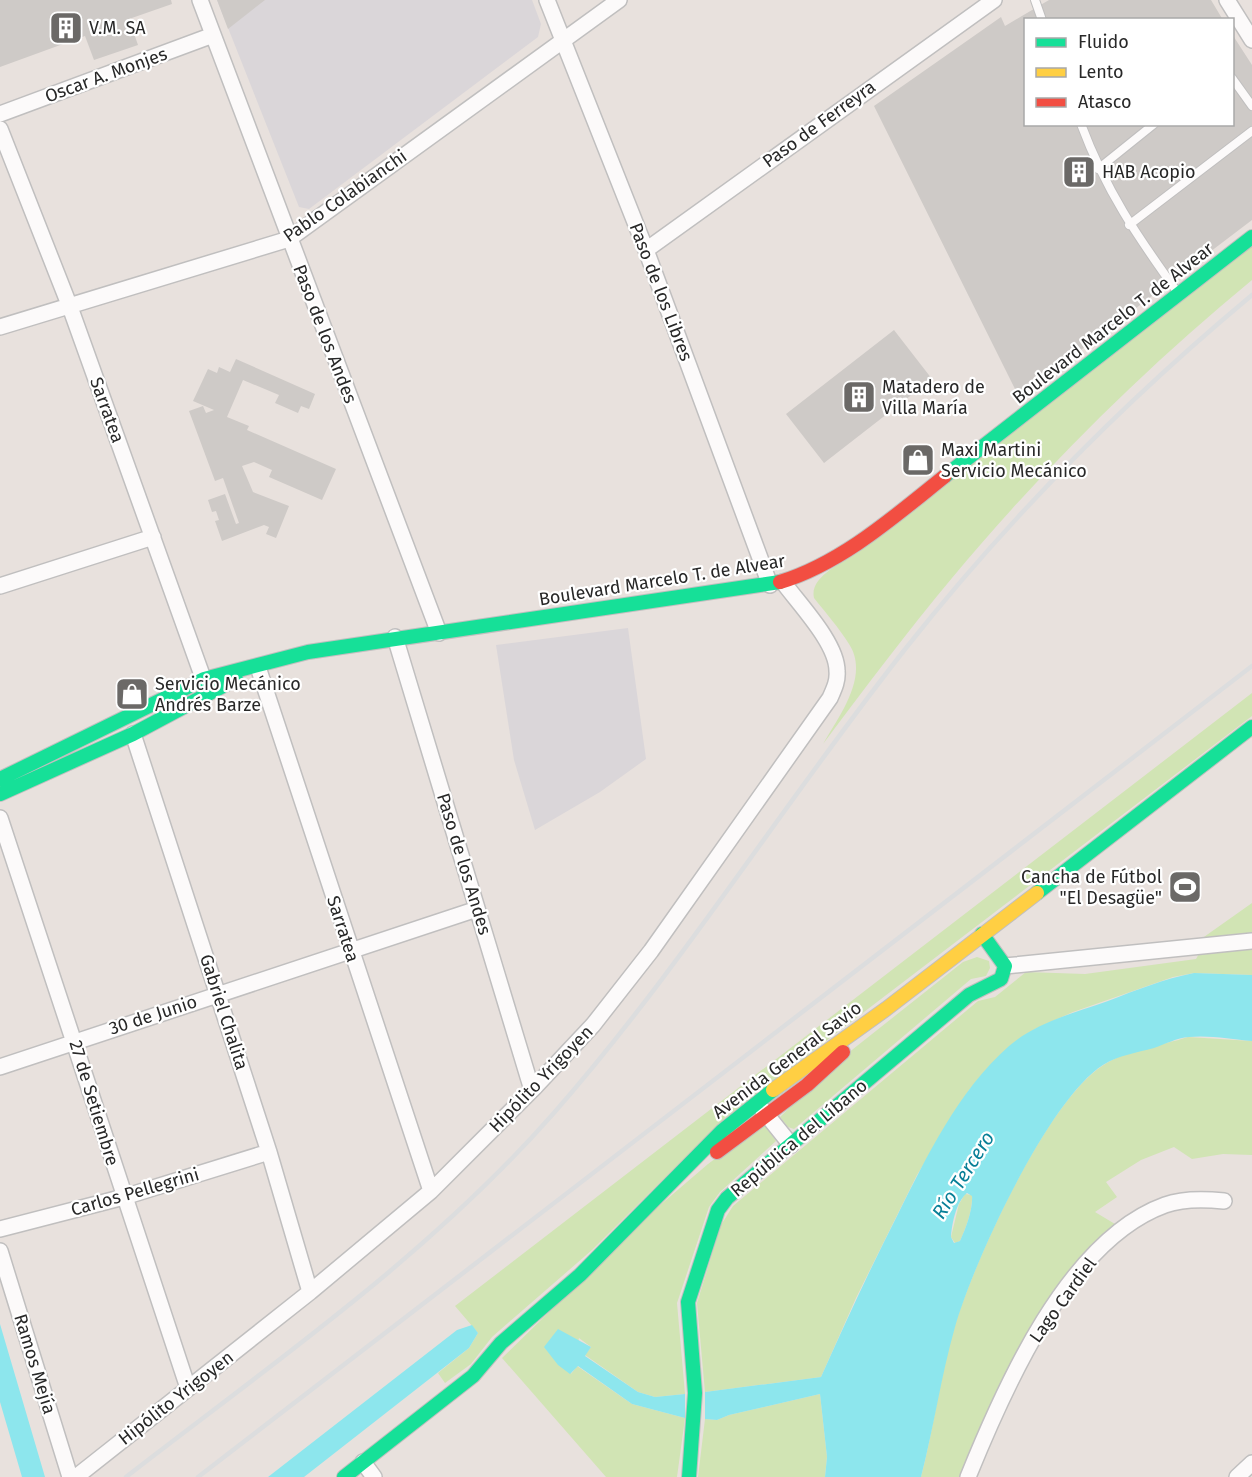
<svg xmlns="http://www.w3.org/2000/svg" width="1252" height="1477" viewBox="0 0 1252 1477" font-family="'Fira Sans',sans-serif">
	<rect width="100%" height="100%" fill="#e8e1dd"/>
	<path fill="#dad6d9" d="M217 0H532L541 24 538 37 309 209 299 207Z
		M628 628 646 759 600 792 535 830 514 760 496 645Z"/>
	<path fill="#d1e4b4" d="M1252 246V280C1143 370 1042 470 952 578 907 632 865 688 823 744 839 716 870 676 849 644 839 628 826 613 814 598 809 577 842 563 857 553Z
		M1252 693V716L725 1118 592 1250 492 1337 471 1364 445 1383 438 1373 469 1348 478 1333 455 1306Z
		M1252 903V936L1194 944Z
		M1252 948V975L1194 973 1173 977 1073 1012 1035 1029 1010 1046 969 1090 917 1175 856 1298 821 1377 705 1392 697 1303 721 1225 733 1206 978 1001 995 997 1026 972 1085 974 1196 959 1200 952Z
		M977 957 989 961 990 968 986 976 971 979 794 1129 788 1127 780 1117 838 1061 963 962Z
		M1188 1037 1252 1041V1155L1223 1154 1192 1159 1174 1147 1141 1160 1106 1182 1117 1197 1095 1212 1115 1224C1040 1292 997 1385 959 1477H921C934 1427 940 1375 955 1325 975 1260 1046 1103 1102 1066 1127 1049 1160 1046 1188 1037Z
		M765 1125 776 1141 720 1192 709 1207 677 1303 685 1394 655 1397 638 1392 585 1355 591 1347 579 1338 571 1374 577 1366 632 1404 685 1418 677 1477H606L502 1358 645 1218 708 1164 758 1127Z
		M965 1194 972 1195C973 1209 966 1228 960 1241L955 1243 951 1237 959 1204Z
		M820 1394 827 1457 825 1477H698L705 1419 717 1420 729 1415Z"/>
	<path fill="#8de6ed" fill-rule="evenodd" d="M1194 973 1252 975V1041C1232 1039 1209 1035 1189 1037 1177 1038 1165 1044 1154 1048 1136 1053 1119 1055 1103 1065 1048 1100 973 1263 955 1327 941 1376 934 1427 921 1477H825L827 1457 820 1394 729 1415 717 1420 705 1419V1392L821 1377C845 1323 870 1269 897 1216 927 1156 958 1091 1009 1046 1037 1022 1074 1013 1108 1001 1136 990 1164 979 1194 973ZM967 1193 972 1196C973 1209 966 1228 960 1241L954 1243 951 1237C952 1223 956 1202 967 1193Z
		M0 1324 45 1477H22L0 1402Z
		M472 1325 478 1333 469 1348 304 1477H268L457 1330Z
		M558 1329 591 1347 585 1356 638 1392 655 1397 685 1394V1418L632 1404 578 1366 570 1374 558 1365 544 1347Z"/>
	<path fill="#cecac7" d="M0 0H171L172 4 129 19 138 45 94 60 85 36 0 67Z
		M217 0H265L228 29Z
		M1049 0H1211L1223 20H1026V124H1232V34L1252 65V220L1019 397 874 106 1001 17 1005 26Z
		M894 330 932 379 824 463 786 414Z
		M236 359 315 394 309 409 301 406 298 413 275 403 279 395 243 380 227 417 249 426 247 430 336 469 322 500 269 477 272 470 254 462 242 466 253 492 289 506 276 538 266 534 269 527 264 525 222 541 215 521 219 520 216 511 212 512 208 500 225 494 236 524 239 523 223 478 215 481 189 411 203 406 206 413 214 410 193 401 208 369 217 373 219 367 230 372Z"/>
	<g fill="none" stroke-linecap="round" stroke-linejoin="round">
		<defs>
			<path id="lane" d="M1035 0 1042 20
				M1232 78 1252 106
				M1081 124C1106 191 1137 236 1178 293
				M1098 169 1154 124
				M1129 225 1252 131"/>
			<path id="street" d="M200 0 439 633
				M547 0 646 250 770 585
				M1227 0 1252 40
				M0 114 213 35
				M0 129 70 307 207 689
				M646 250 994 0
				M0 327 289 239 619 0
				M0 586 153 537
				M395 637 532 1090
				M258 667 431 1191
				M133 734 269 1152 310 1292
				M0 818 188 1388
				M1005 966 1252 941
				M0 1067 477 909
				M762 1109 791 1145
				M0 1229 124 1197 269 1152
				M0 1251 70 1477
				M363 1462 374 1477
				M76 1477 310 1292 431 1191 532 1090 593 1025 651 951 830 698C834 689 838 681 837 671 837 643 799 604 783 582
				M968 1477C1004 1388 1068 1240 1165 1205 1184 1198 1205 1199 1224 1201
				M1237 1477 1252 1463"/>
			<path id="fast" d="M945 476 1252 237
				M0 779 204 679 308 652 780 582
				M0 794 133 734 236 679
				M1037 893 1252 727
				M344 1477 473 1376 501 1343 580 1275 722 1131 773 1090
				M689 1477 695 1393 688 1302 718 1210 727 1198 969 995 1001 979 1005 966 982 934"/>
			<path id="slow" d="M773 1090 886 1009 1037 893"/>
			<path id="jam" d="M780 582C842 563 895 516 945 476
				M717 1152 807 1085 843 1052"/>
		</defs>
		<use href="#lane" stroke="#c0bfbf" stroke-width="10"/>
		<use href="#street" stroke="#c0bfbf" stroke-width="18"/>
		<use href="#fast" stroke="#c0bfbf" stroke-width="16"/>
		<use href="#slow" stroke="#c0bfbf" stroke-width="16"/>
		<use href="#jam" stroke="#c0bfbf" stroke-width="16"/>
		<use href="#lane" stroke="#fcfafa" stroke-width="8"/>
		<use href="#street" stroke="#fcfafa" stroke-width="15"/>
		<use href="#fast" stroke="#16e098" stroke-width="14"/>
		<use href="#slow" stroke="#ffcf43" stroke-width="14"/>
		<use href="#jam" stroke="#f24e42" stroke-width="14"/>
		<path stroke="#dcddde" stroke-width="4.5" d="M126 1477C273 1363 429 1255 553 1114 682 967 785 801 906 648 1008 519 1126 400 1252 295
			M198 1477 1252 666"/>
	</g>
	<defs>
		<symbol id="building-square" viewBox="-11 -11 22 22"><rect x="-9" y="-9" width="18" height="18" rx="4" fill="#6b6967" stroke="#fff"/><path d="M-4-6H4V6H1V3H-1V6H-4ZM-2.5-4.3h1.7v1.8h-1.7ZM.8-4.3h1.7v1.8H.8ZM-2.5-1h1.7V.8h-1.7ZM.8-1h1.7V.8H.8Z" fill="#fff"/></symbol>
		<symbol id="shop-square" viewBox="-11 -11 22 22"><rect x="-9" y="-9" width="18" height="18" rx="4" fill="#6b6967" stroke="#fff"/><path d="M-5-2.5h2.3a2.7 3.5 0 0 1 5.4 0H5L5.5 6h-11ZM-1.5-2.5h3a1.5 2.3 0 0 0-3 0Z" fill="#fff"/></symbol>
		<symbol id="stadium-square" viewBox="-11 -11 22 22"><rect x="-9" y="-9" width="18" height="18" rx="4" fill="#6b6967" stroke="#fff"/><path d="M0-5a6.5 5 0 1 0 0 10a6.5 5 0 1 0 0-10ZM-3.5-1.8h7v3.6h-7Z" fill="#fff"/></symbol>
	</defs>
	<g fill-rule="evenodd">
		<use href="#building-square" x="47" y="9" width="38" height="38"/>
		<use href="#building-square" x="1060" y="153" width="38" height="38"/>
		<use href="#building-square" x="840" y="378" width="38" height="38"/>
		<use href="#shop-square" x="899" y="441" width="38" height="38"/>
		<use href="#shop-square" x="113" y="675" width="38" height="38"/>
		<use href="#stadium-square" x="1166" y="868" width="38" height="38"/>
	</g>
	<g text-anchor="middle" stroke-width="4.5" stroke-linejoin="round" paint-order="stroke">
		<g font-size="18" fill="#282828" stroke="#fff" text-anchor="start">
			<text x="89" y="34">V.M. SA</text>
			<text x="1102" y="178">HAB Acopio</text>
			<text x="882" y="393">Matadero de<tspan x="882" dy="21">Villa María</tspan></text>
			<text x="941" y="456">Maxi Martini<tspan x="941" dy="21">Servicio Mecánico</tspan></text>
			<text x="155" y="690">Servicio Mecánico<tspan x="155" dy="21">Andrés Barze</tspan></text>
			<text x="1162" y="883" text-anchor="end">Cancha de Fútbol<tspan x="1162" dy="21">"El Desagüe"</tspan></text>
		</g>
		<g font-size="18" fill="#282828" stroke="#fff">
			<text transform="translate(106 75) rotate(-20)" y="6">Oscar A. Monjes</text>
			<text transform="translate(819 124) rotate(-36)" y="6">Paso de Ferreyra</text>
			<text transform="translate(345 196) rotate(-35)" y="6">Pablo Colabianchi</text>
			<text transform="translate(661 292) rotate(69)" y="6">Paso de los Libres</text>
			<text transform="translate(1113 323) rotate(-38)" y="6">Boulevard Marcelo T. de Alvear</text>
			<text transform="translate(325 334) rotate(69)" y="6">Paso de los Andes</text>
			<text transform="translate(107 410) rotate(70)" y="6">Sarratea</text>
			<text transform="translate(662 580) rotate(-9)" y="6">Boulevard Marcelo T. de Alvear</text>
			<text transform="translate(464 864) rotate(73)" y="6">Paso de los Andes</text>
			<text transform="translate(343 929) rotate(72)" y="6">Sarratea</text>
			<text transform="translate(224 1012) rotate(72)" y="6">Gabriel Chalita</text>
			<text transform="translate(153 1015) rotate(-18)" y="6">30 de Junio</text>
			<text transform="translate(787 1060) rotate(-37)" y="6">Avenida General Savio</text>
			<text transform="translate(541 1079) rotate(-46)" y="6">Hipólito Yrigoyen</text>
			<text transform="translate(94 1103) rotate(73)" y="6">27 de Setiembre</text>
			<text transform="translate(799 1138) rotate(-40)" y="6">República del Líbano</text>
			<text transform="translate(135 1192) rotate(-16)" y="6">Carlos Pellegrini</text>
			<text transform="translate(1063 1300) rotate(-54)" y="6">Lago Cardiel</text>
			<text transform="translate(35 1364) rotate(73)" y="6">Ramos Mejía</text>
			<text transform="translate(176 1398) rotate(-38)" y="6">Hipólito Yrigoyen</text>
		</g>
		<g font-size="20" font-style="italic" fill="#087f97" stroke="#fff">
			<text transform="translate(963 1175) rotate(-58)" y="7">Río Tercero</text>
		</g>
	</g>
	<rect x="1024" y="18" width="210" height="108" fill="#ffffff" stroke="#a9a9a9" stroke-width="1.5"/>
	<rect x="1036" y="38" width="30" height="9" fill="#16e098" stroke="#a9a9a9" stroke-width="1.5"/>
	<text x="1078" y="48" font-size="18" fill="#282828">Fluido</text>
	<rect x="1036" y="68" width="30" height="9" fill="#ffcf43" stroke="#a9a9a9" stroke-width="1.5"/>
	<text x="1078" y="78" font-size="18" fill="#282828">Lento</text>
	<rect x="1036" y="98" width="30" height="9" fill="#f24e42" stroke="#a9a9a9" stroke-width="1.5"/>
	<text x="1078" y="108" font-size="18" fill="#282828">Atasco</text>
</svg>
